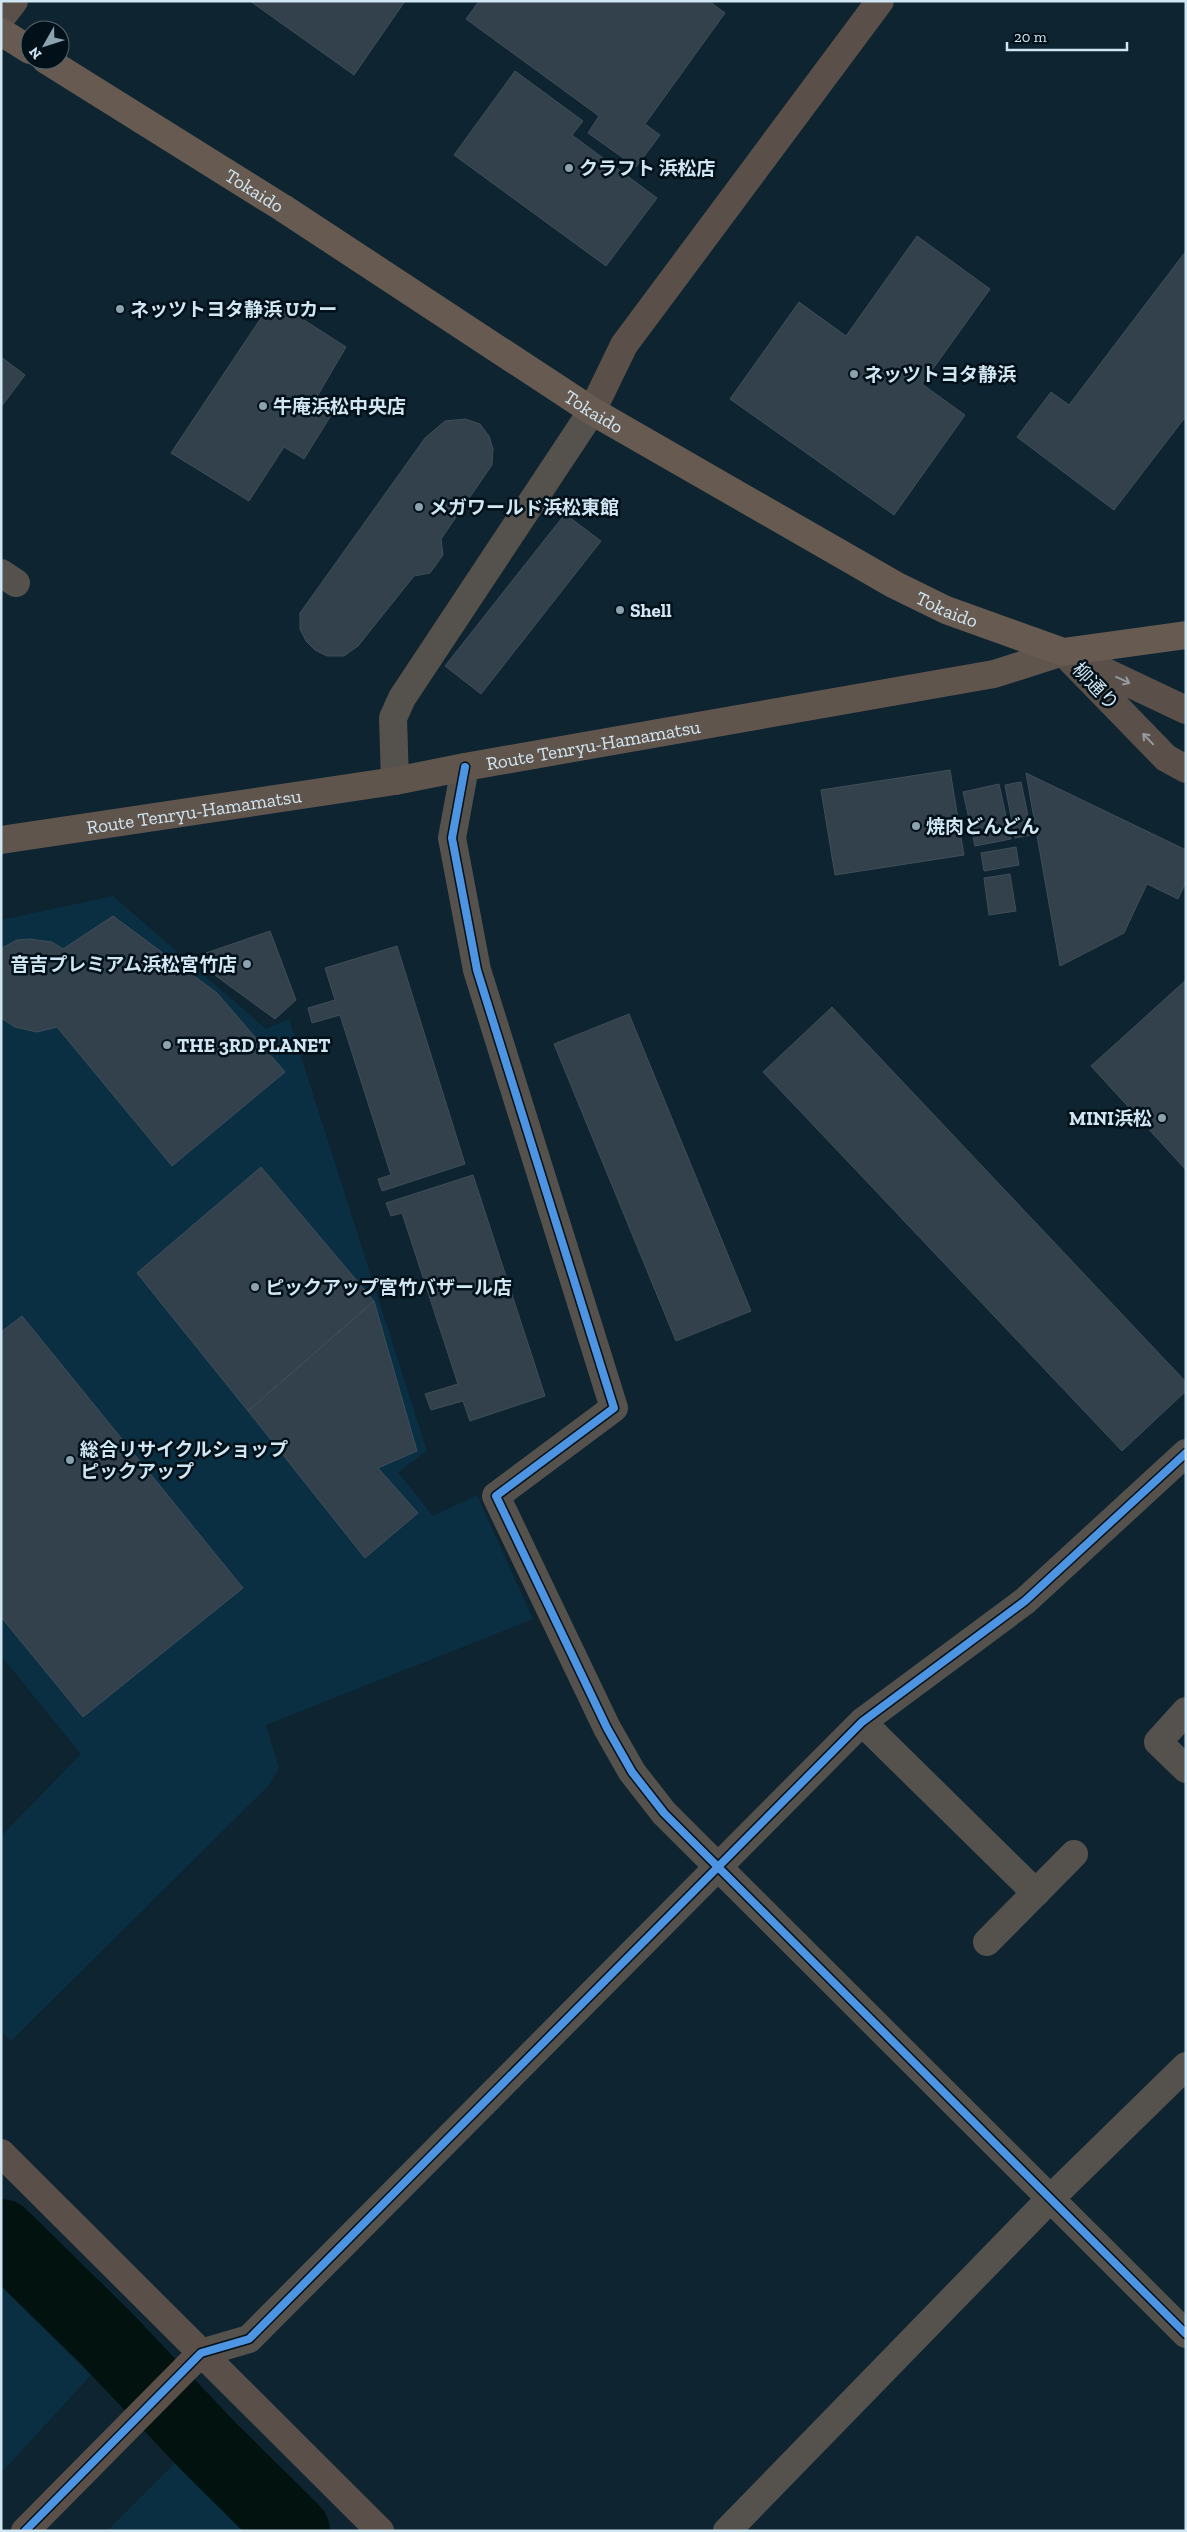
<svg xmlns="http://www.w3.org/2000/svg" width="1187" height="2532" viewBox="0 0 1187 2532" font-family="'Zilla Slab','Noto Sans JP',serif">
	<rect width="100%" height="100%" fill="#0e2430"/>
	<path fill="#0a2f42" d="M113 896 266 1029 289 1019 427 1451 398 1472 433 1516 477 1495 533 1619 266 1725 279 1768 269 1785 11 2041 1 2031V1836L81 1754 1 1656V920Z
		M1 2287 91 2375 1 2473Z
		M176 2462 246 2531H107Z"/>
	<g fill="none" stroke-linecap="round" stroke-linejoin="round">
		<path stroke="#02120f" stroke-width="72" d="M1 2235 105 2337 210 2448 294 2531"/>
	</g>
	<path fill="#32414c" stroke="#3f4e59" d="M250 1H405L354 75Z
		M479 1H709L725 13 645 124 660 135 636 167 588 133 599 116 466 19Z
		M515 71 583 121 572 135 657 198 606 266 454 155Z
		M917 236 990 289 922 384 965 415 894 515 730 399 799 302 846 336Z
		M1186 251V416L1114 510 1017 437 1051 392 1069 405Z
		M273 300 346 347 315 400 333 412 304 459 284 447 249 501 171 453Z
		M1 357 25 375 1 407Z
		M465 419 480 424 489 436 493 449 492 465 441 539 443 555 430 573 414 576 358 646 344 656H327L315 650 306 641 300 629V613L425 438 445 421Z
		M565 514 601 541 481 694 445 666Z
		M950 770 964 855 835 875 821 790Z
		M1026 773 1186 850V882L1178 899 1147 884 1124 933 1060 966Z
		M1021 782 1032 835 1015 838 1005 785Z
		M999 784 1011 839 975 846 963 792Z
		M1016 847 1019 865 984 871 981 853Z
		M1010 874 1016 911 989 915 984 878Z
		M113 916 217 993 285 1072 172 1166 57 1027 37 1032 15 1027 1 1018 2 948 17 940 30 939 52 942 63 949Z
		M270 931 296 1000 275 1019 216 976 206 953Z
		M397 946 465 1164 382 1191 378 1179 391 1175 340 1015 312 1023 308 1008 335 1000 325 968Z
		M1186 980V1170L1091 1066Z
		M832 1007 1186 1382V1391L1122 1451 763 1072Z
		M629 1014 751 1311 676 1341 554 1044Z
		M261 1167 374 1301 248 1411 137 1273Z
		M473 1175 545 1396 470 1421 463 1401 431 1410 425 1394 458 1384 402 1213 391 1216 386 1203Z
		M374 1301 417 1451 378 1468 418 1513 365 1558 248 1411Z
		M22 1316 243 1588 83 1717 1 1617V1332Z"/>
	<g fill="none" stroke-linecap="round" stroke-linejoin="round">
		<path stroke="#55514d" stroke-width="28" d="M1 573 16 583
			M465 767 452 838 477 970 614 1408 496 1496 607 1728 632 1772 664 1813 1186 2334
			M395 781 393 718 402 698 592 411
			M1186 1711 1158 1742 1186 1769
			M862 1722 1036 1893
			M987 1942 1074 1854
			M201 2353 249 2339 862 1722 1025 1601 1186 1453
			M727 2531 1050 2199 1186 2066"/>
		<path stroke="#5a5049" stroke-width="28" d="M1 18 14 1
			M592 411 624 345 880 1
			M1063 652 1166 758 1186 769
			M1078 659 1186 710
			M1 2153 380 2531
			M25 2531 201 2353"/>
		<path stroke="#60554d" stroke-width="28" id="s1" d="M1 840 395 781 465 767 994 674 1063 652"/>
		<g stroke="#675a51" stroke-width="28">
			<path d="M1 32 30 50"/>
			<path id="s2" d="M46 60 283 208 592 411 895 585 946 610 1063 652 1186 635"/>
		</g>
		<defs>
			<path id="cycleway" d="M465 767 452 838 477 970 614 1408 496 1496 607 1728 632 1772 664 1813 1186 2334
				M25 2531 201 2353 249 2339 862 1722 1025 1601 1186 1453"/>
		</defs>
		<use href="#cycleway" stroke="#021019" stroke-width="11"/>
		<use href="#cycleway" stroke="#4d94e3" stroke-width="8"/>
	</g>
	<defs><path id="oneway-shaft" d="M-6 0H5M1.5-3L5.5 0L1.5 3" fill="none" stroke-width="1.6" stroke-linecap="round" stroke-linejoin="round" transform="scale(1.25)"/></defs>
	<g stroke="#959b9e">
		<use href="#oneway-shaft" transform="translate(1123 680) rotate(25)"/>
		<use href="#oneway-shaft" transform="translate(1148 739) rotate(-134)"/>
	</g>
	<g fill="#8ca2af" stroke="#021019" stroke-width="2">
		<circle cx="569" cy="168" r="5"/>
		<circle cx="120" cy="309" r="5"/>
		<circle cx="854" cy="374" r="5"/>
		<circle cx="263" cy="406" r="5"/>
		<circle cx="419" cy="507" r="5"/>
		<circle cx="620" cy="610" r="5"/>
		<circle cx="916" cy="826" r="5"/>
		<circle cx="247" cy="964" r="5"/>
		<circle cx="167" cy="1045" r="5"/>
		<circle cx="1162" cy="1118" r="5"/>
		<circle cx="255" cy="1287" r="5"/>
		<circle cx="70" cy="1460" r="5"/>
	</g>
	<g text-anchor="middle" stroke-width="5" stroke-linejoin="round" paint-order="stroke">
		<g font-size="19" font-weight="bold" fill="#d0e6f3" stroke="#021019" text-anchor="start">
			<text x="579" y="175">クラフト 浜松店</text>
			<text x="130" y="316">ネッツトヨタ静浜 Uカー</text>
			<text x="864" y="381">ネッツトヨタ静浜</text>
			<text x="273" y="413">牛庵浜松中央店</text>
			<text x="429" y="514">メガワールド浜松東館</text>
			<text x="630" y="617">Shell</text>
			<text x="926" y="833">焼肉どんどん</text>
			<text x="237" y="971" text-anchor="end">音吉プレミアム浜松宮竹店</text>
			<text x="177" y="1052">THE 3RD PLANET</text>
			<text x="1152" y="1125" text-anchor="end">MINI浜松</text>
			<text x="265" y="1294">ピックアップ宮竹バザール店</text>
			<text x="80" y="1456">総合リサイクルショップ<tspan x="80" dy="22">ピックアップ</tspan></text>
		</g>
		<g font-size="19" fill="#d0e6f3" stroke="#021019">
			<text dy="7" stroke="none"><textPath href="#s2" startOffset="246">Tokaido</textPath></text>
			<text dy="7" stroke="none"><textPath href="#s2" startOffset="651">Tokaido</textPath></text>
			<text dy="7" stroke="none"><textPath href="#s2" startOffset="1056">Tokaido</textPath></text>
			<text transform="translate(1096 686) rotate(46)" y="7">柳通り</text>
			<text dy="7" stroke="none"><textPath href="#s1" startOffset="600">Route Tenryu-Hamamatsu</textPath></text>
			<text dy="7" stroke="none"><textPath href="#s1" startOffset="195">Route Tenryu-Hamamatsu</textPath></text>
		</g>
	</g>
	<rect width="1187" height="2532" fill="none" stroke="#d0e6f3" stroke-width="5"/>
	<g transform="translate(45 45) rotate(231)"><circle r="24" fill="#021019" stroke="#546670"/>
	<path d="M0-4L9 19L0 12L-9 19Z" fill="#8ca2af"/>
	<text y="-8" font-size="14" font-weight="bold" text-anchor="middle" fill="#d0e6f3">N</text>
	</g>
	<path d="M1007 42v8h120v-8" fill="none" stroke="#d0e6f3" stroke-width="2.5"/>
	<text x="1014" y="42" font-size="15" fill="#d0e6f3" stroke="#021019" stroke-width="4" paint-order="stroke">20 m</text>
</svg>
